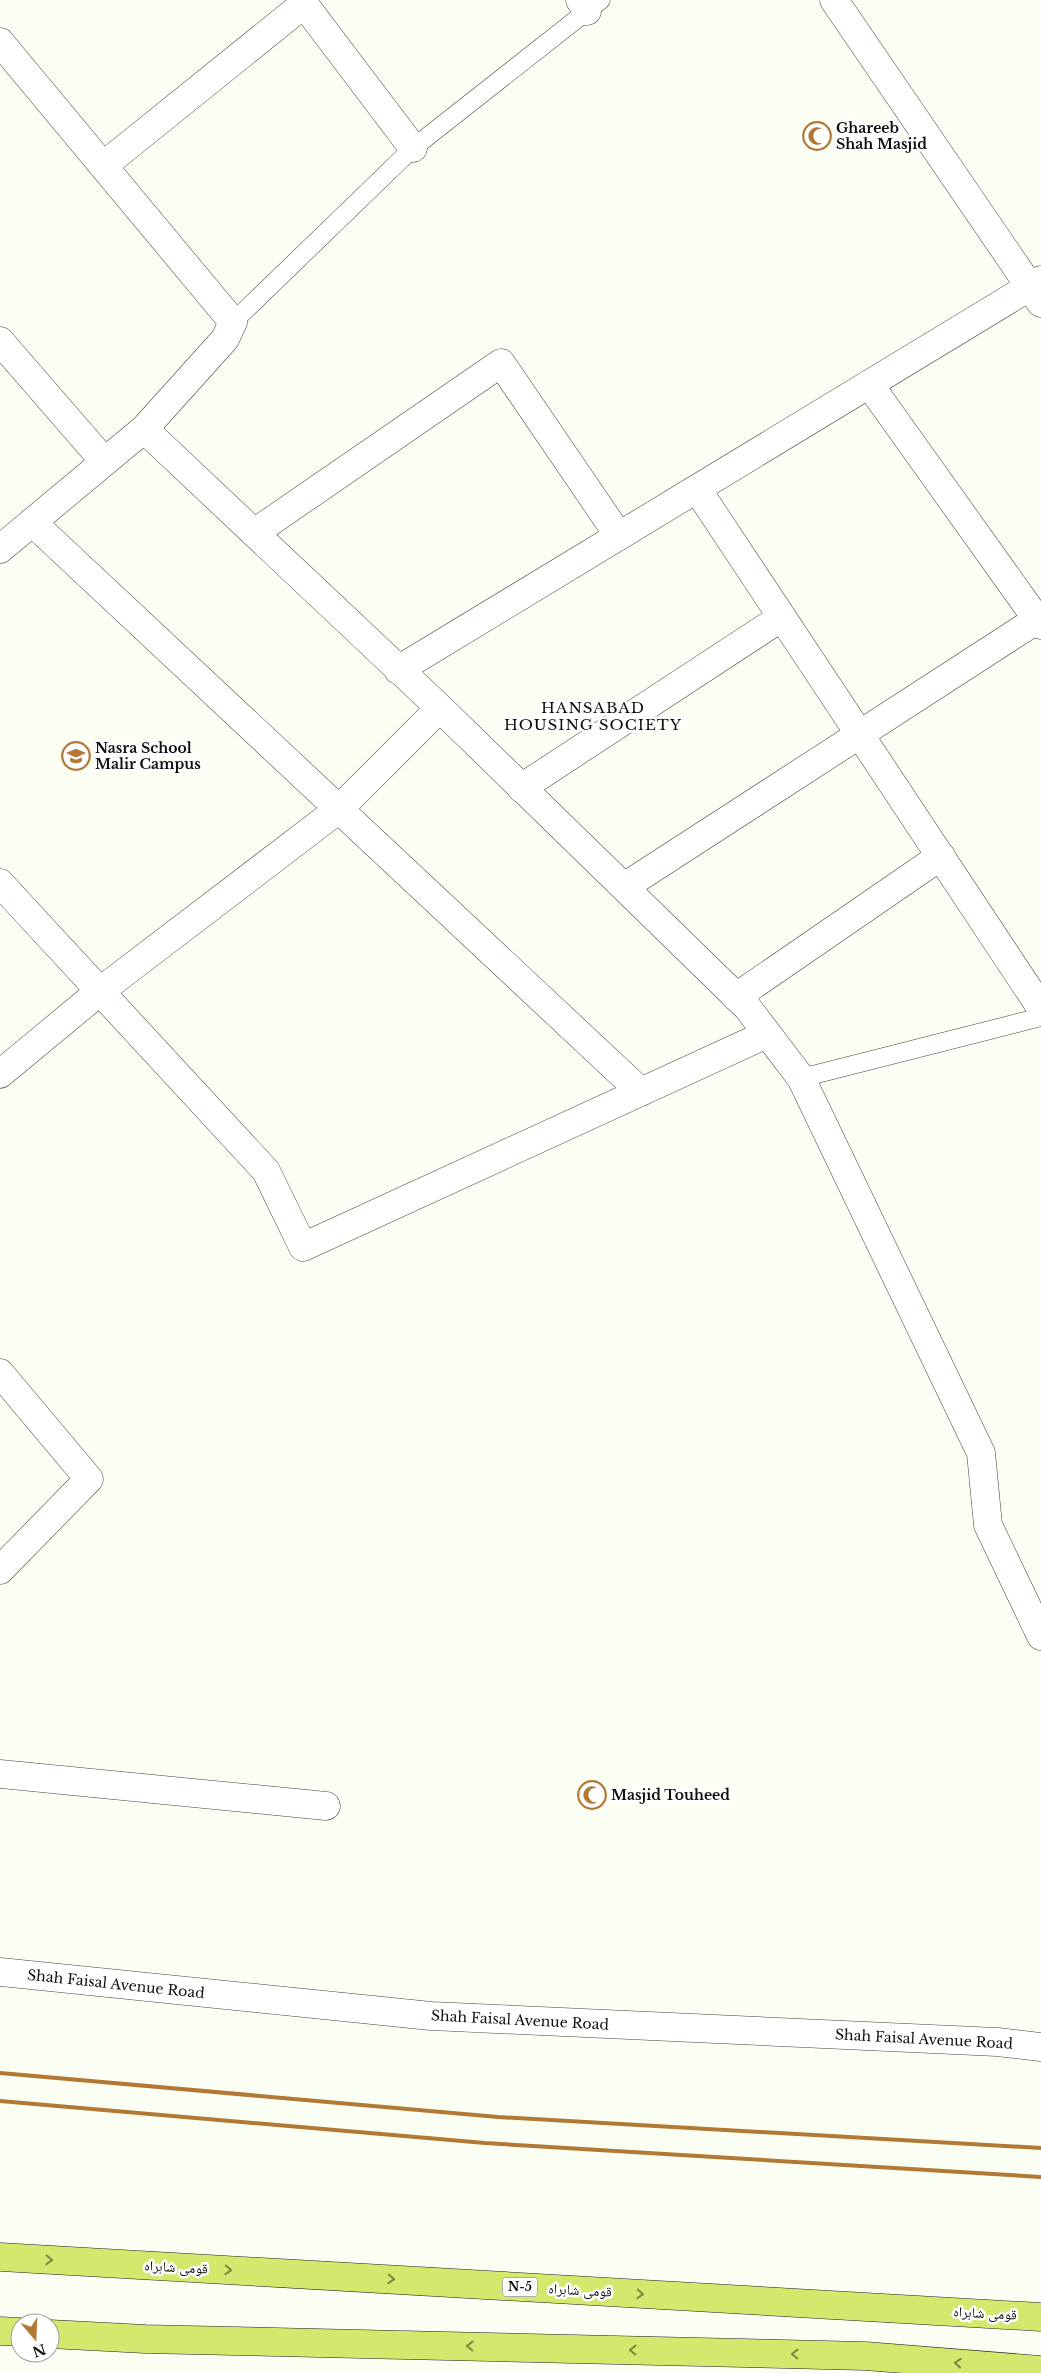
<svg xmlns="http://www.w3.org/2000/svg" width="1041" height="2373" viewBox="0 0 1041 2373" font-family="'Libre Baskerville','Noto Naskh Arabic',serif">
	<rect width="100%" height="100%" fill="#fafef3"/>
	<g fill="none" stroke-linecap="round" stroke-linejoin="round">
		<defs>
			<path id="service" d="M233 322 413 148 601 0
				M801 1078 1041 1017"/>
			<path id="minor" d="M301 0 413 148
				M580 0 587 11
				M834 0 1041 303
				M0 42 233 322 225 339 144 429 440 708 747 1007 801 1078 981 1453 988 1525 1041 1636
				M103 166 304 4
				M0 341 104 461
				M869 384 1041 625
				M697 489 1041 1008
				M32 522 641 1092
				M254 533 501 363 619 536
				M0 549 144 429
				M398 670 1041 280
				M521 788 782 617
				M0 883 266 1171 303 1247 767 1034
				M624 887 1041 617
				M736 997 941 856
				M0 1074 99 992 339 809 440 708
				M0 1373 89 1479 0 1570
				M0 1774 326 1806
				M0 1972 431 2016 997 2042 1041 2047"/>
			<path id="trunk" d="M0 2257 1041 2317
				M0 2331 20 2332
				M50 2334 145 2339 865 2356 1041 2370"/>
		</defs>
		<use href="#service" stroke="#424242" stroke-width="19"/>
		<use href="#minor" stroke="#424242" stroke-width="29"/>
		<use href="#trunk" stroke="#202020" stroke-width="29"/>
		<use href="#service" stroke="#fff" stroke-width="18"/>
		<use href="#minor" stroke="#fff" stroke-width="28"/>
		<use href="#trunk" stroke="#d2e96e" stroke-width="28"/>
		<path stroke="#b37834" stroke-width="4" d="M0 2073 498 2117 1041 2148
			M0 2101 485 2143 1041 2177"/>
	</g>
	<defs><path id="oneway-chevron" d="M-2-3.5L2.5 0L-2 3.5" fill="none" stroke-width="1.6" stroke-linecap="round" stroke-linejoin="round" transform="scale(1.25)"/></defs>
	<g stroke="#7a8743">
		<use href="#oneway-chevron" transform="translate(49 2260) rotate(3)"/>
		<use href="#oneway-chevron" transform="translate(228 2270) rotate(3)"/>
		<use href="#oneway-chevron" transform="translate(391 2279) rotate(3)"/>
		<use href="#oneway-chevron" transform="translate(640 2294) rotate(3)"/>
		<use href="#oneway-chevron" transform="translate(470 2346) rotate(-179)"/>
		<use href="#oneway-chevron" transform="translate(633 2350) rotate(-179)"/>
		<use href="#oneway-chevron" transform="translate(795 2354) rotate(-179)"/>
		<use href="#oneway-chevron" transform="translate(958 2363) rotate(-175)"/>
	</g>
	<defs>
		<symbol id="mosque-ring" viewBox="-11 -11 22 22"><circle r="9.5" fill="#fff" stroke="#b37834" stroke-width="1.5"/><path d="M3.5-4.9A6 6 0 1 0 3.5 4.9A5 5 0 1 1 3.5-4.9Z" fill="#b37834"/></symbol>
		<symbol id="school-ring" viewBox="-11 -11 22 22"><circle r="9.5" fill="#fff" stroke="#b37834" stroke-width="1.5"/><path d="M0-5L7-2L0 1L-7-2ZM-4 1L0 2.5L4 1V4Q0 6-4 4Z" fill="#b37834"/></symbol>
	</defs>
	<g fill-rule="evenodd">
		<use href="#mosque-ring" x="801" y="120" width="32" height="32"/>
		<use href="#school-ring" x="60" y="740" width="32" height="32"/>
		<use href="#mosque-ring" x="576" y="1779" width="32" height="32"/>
	</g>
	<g text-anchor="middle" stroke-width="5" stroke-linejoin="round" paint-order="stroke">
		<rect fill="#fff" stroke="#575757" stroke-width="1" x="502.5" y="2277.5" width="35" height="19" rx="4"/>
		<g font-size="12" font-weight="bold" fill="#0f0f0f">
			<text x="520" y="2291">N-5</text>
		</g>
		<g font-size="14" font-weight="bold" fill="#0f0f0f" stroke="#fff" text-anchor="start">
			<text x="836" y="133">Ghareeb<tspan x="836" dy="16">Shah Masjid</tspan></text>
			<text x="95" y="753">Nasra School<tspan x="95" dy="16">Malir Campus</tspan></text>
			<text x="611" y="1800">Masjid Touheed</text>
		</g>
		<g font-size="14" fill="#0f0f0f" stroke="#fff">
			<text transform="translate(116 1984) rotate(6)" y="5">Shah Faisal Avenue Road</text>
			<text transform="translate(520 2020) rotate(3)" y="5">Shah Faisal Avenue Road</text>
			<text transform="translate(924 2039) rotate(3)" y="5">Shah Faisal Avenue Road</text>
			<text transform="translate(176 2267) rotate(3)" y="5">قومی شاہراہ</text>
			<text transform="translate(580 2290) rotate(3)" y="5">قومی شاہراہ</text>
			<text transform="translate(985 2313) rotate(3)" y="5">قومی شاہراہ</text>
		</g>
		<g font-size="15" letter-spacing="1" fill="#0f0f0f" stroke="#fff">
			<text x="593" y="713">HANSABAD<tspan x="593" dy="17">HOUSING SOCIETY</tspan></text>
		</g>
	</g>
	<g transform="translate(35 2338) rotate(161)"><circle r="24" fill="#ffffff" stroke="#9f9f9f"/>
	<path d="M0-4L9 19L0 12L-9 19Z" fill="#b37834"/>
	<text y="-8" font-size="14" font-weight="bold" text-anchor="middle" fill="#0f0f0f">N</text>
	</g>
</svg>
